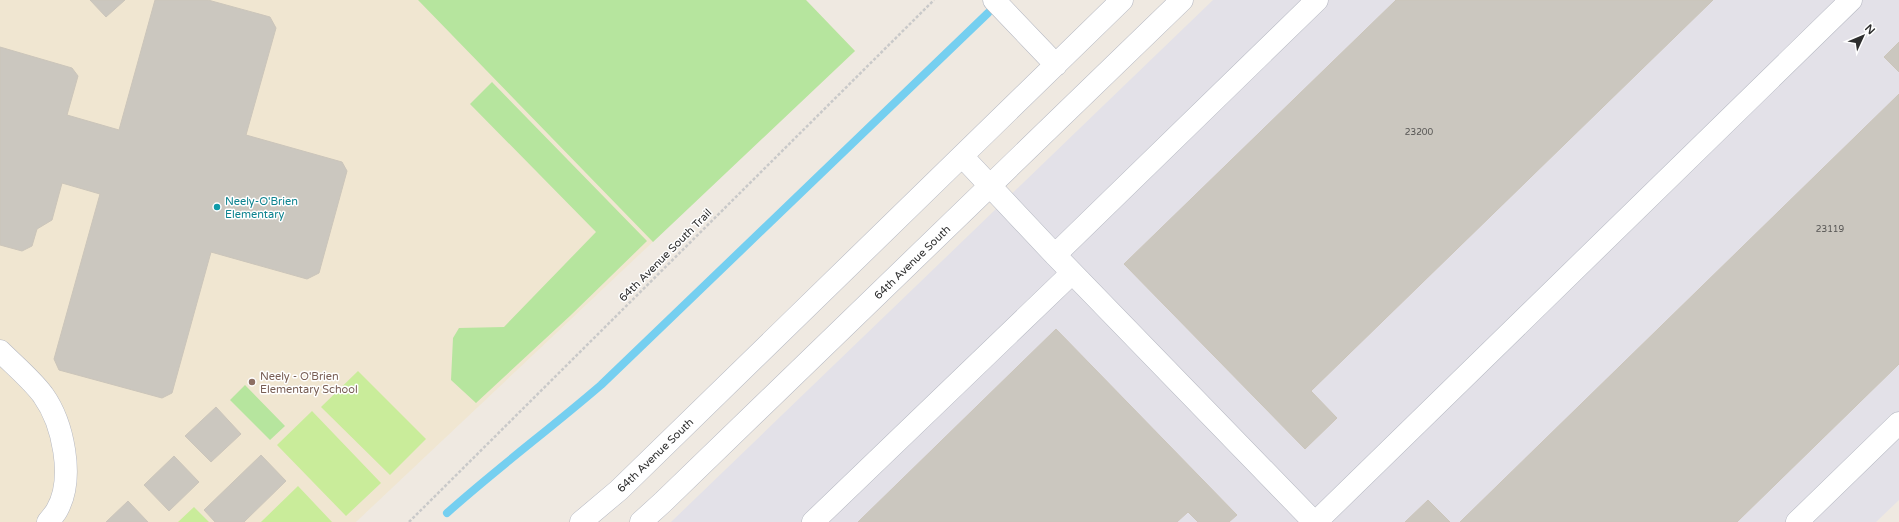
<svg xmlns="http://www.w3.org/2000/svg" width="1899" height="522" viewBox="0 0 1899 522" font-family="'Varela Round',sans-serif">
	<rect width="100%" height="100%" fill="#efe9e1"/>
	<path fill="#e3e1e8" d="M1213 0H1899V500L1876 522H671Z"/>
	<path fill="#f0e6d1" d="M0 0H806L855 51 356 522H0Z"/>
	<path fill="#b6e59e" d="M418 0H806L855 51 653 242Z
		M492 82 647 241 571 315 476 403 451 380 453 338 459 328 504 327 596 232 470 104Z
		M245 385 285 426 270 440 230 400Z"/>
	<path fill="#c9ec9a" d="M358 371 426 439 390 475 321 407Z
		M312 411 381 483 346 516 277 445Z
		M298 486 332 522H261Z
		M194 507 209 522H178Z"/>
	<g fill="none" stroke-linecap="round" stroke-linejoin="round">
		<path stroke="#75cff0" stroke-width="8" d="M447 513C496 469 550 429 601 385L988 13"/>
	</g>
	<path fill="#cbc7bf" stroke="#cbc5ba" d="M90 0H125L106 17Z
		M155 0H208L270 17 276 28 246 135 342 162 347 171 319 273 307 279 211 252 172 393 162 398 59 370 54 359 100 194 62 183 52 220 37 229 32 246 22 251 0 245V47L72 68 78 76 67 115 119 130Z
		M1396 0H1713L1311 391 1337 418 1305 449 1124 264Z
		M1899 42V72L1884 57Z
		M1899 94V364L1737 522H1460Z
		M1056 329 1237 515 1229 522H1198L1188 512 1177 522H858Z
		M216 407 241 434 211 462 185 436Z
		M261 455 286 481 244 522H215L204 510Z
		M174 456 199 482 169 511 144 485Z
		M1428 500 1450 522H1405Z
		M128 501 148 522H106Z"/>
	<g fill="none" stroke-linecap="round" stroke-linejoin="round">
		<defs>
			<path id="minor" d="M994 0 1056 65
				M962 156 1055 255 1314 522
				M1055 255 1317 0
				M0 351C14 365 31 379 43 395 63 423 75 478 57 510 55 514 51 518 48 522
				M581 522 619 490 1122 0
				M641 522 663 502 1182 0
				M813 522 1072 273
				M1316 522 1851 0
				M1797 522 1899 423"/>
		</defs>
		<use href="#minor" stroke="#b4b7c1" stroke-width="23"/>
		<path stroke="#c9c9c9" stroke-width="2.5" stroke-dasharray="3 2" stroke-linecap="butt" d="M409 522 934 0"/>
		<use href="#minor" stroke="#fff" stroke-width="22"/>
	</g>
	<circle fill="#0f9aa8" stroke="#fff" stroke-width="1.5" cx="217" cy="207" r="4"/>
	<circle fill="#8d6e63" stroke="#fff" stroke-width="1.5" cx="252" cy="382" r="4"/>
	<g text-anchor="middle" stroke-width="3" stroke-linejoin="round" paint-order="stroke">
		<g font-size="9" fill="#555452">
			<text x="1419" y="135">23200</text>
			<text x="1830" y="232">23119</text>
		</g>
		<g font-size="11" fill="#0d838f" stroke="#fff" text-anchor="start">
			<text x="225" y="205">Neely-O'Brien<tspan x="225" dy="13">Elementary</tspan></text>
		</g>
		<g font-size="11" fill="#2e2e2e" stroke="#fff">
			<text transform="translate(665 255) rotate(-45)" y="4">64th Avenue South Trail</text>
			<text transform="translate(912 262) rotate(-44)" y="4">64th Avenue South</text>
			<text transform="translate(655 455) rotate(-44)" y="4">64th Avenue South</text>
		</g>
		<g font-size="11" fill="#785e54" stroke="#fff" text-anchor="start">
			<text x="260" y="380">Neely - O'Brien<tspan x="260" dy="13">Elementary School</tspan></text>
		</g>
	</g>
	<g transform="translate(1863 36) rotate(46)" stroke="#ffffff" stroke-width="3" paint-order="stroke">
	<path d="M0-3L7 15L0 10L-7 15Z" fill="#2e2e2e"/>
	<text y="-6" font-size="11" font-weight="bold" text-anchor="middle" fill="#2e2e2e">N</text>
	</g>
</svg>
